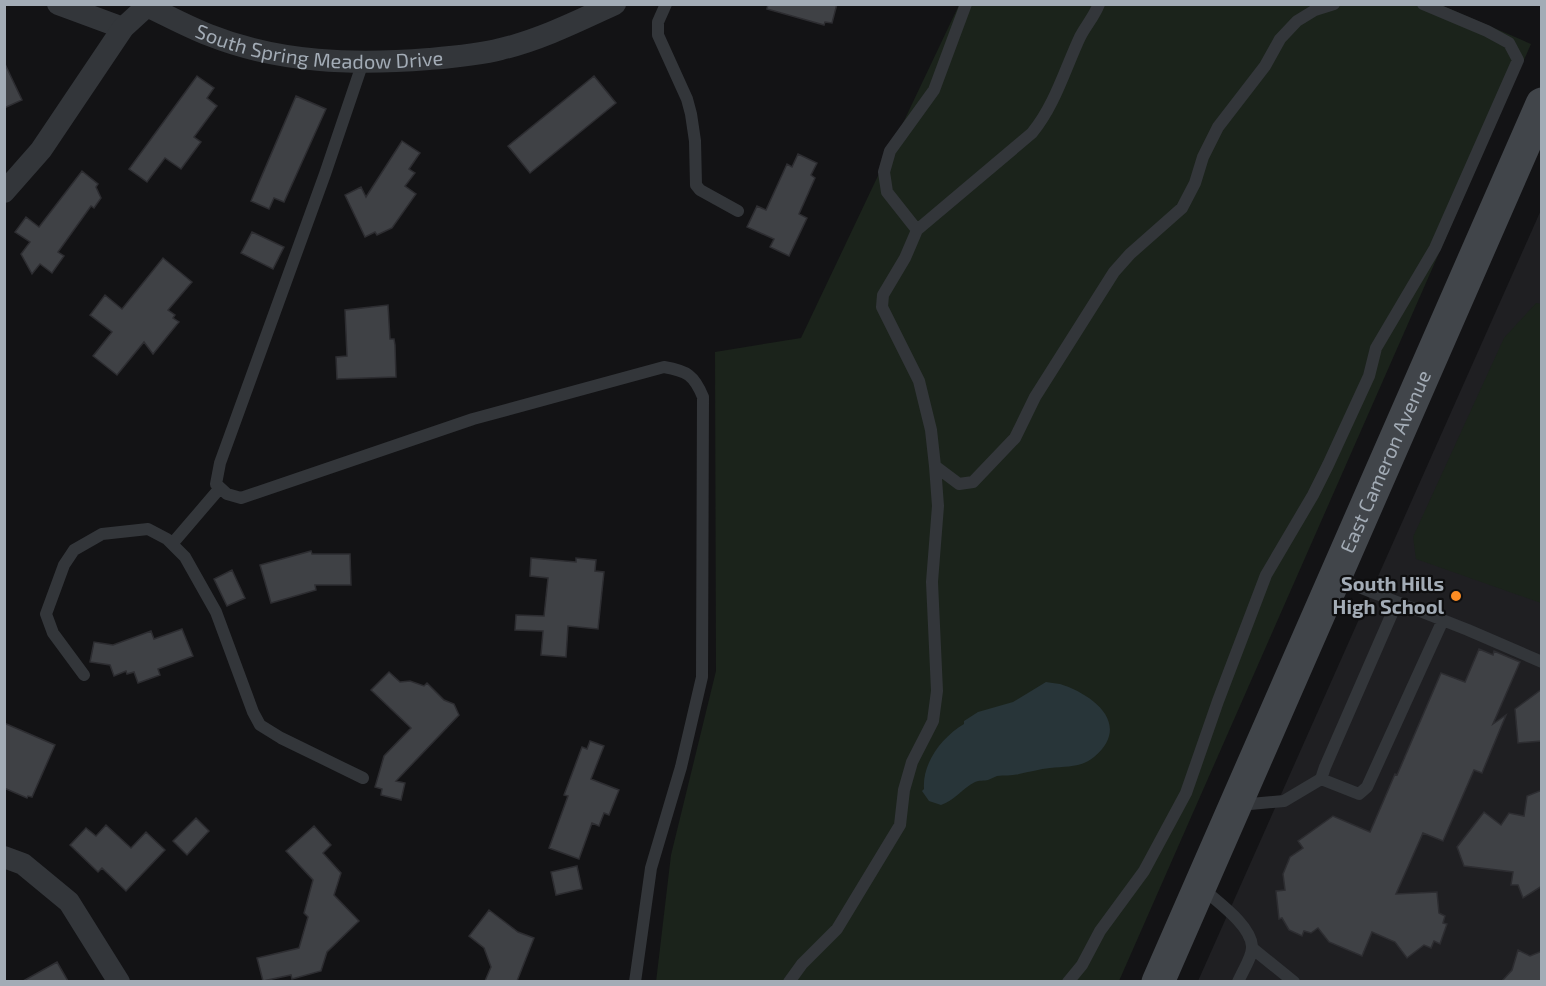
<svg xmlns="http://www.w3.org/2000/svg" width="1546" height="986" viewBox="0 0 1546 986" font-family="'Exo 2',sans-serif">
	<rect width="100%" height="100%" fill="#131315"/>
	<path fill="#1f1f22" d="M1541 210V981H1198Z"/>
	<path fill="#1b231b" d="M959 5H1441L1531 44 1119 981 656 982 671 855 716 671 715 352 801 338Z
		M1536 303 1542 304 1541 603 1416 559 1413 537 1504 338Z"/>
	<path fill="#283539" d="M1046 682C1050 683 1055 683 1060 684 1092 694 1133 724 1094 757 1081 768 1066 766 1050 768 1040 769 1029 772 1019 774 1012 776 1004 775 997 776 994 777 991 779 988 780 984 781 979 780 975 782 963 788 954 801 941 805L929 801 922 791 924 789C922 763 942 737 964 724V721L978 712 1013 702Z"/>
	<path fill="#3f4145" stroke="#2d2d31" stroke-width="1.5" d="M768 4H837L832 23 825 22 824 25 767 9Z
		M4 62 22 100 4 108Z
		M197 76 214 88 207 98 217 106 194 137 201 142 181 169 165 158 147 182 129 169Z
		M594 76 616 103 530 173 508 146Z
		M296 96 326 109 284 202 274 198 269 209 251 201Z
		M402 141 420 153 409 169 415 173 405 186 416 194 392 228 377 235 375 232 365 237 345 195 361 187 366 197Z
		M798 154 817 163 811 175 815 178 799 214 807 218 789 256 770 247 774 239 747 227 757 206 766 210 787 164 792 167Z
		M82 171 98 184 96 187 101 198 94 208 91 206 58 252 64 256 52 273 40 264 32 274 21 254 30 242 15 232 26 217 39 227Z
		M252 232 284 247 273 269 241 253Z
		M163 258 192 282 168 310 175 315 173 318 179 322 153 354 144 342 117 375 93 356 112 332 90 315 105 295 122 309Z
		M388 305 390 339H394L395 345 396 377 337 379 336 357 347 356 345 310Z
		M311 551 312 554H350L351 585H315L316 590 271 603 260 565Z
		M531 558 576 562V558L596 560 595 571 604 572 598 629 568 626 566 657 541 655 543 631 515 630 516 615 544 616 548 578 530 576Z
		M232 570 245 598 227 606 214 579Z
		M182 629 193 656 158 669 160 675 138 683 134 672 127 674 126 671 114 676 110 665 90 662 94 642 113 645 151 631 154 639Z
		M1479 649 1493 655 1494 651 1520 662 1493 724 1506 715 1482 773 1474 770 1443 841 1423 833 1396 894 1437 892 1439 913 1445 916 1443 923 1447 924 1440 944 1434 941 1431 948 1424 945 1407 958 1395 942 1372 932 1362 956 1329 942 1318 928 1311 933 1304 931 1302 936 1289 930 1282 918 1279 919 1276 891 1285 890 1283 874 1290 857 1303 848 1298 841 1333 816 1370 832 1395 774 1397 775 1441 673 1465 682Z
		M389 672 400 682 410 681 424 686 427 683 444 700 454 704 459 715 396 781 405 783 401 800 381 795 382 789 375 787 384 756 411 728 371 690Z
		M1542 689V741L1518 743 1515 709Z
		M4 723 55 745 32 797 28 796 27 798 4 788Z
		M590 741 604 746 591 779 619 790 609 815 604 813 599 826 592 823 579 859 549 848 568 796 564 795 582 747 587 749Z
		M1542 790V886L1523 898 1518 885H1511L1513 872 1464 866 1457 847 1484 812 1501 825 1509 813 1524 816 1527 796Z
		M196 818 209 831 187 855 173 841Z
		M106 825 131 848 146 832 165 850 126 891 102 868 98 872 70 845 86 828 96 836Z
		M314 826 331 845 323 853 341 873 334 895 359 921 327 952 321 971 292 979 291 975 263 981 257 958 299 948 308 917 304 913 313 880 286 851Z
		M577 866 582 889 556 895 551 872Z
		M489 910 518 932 534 938 517 981H485L491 967 484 948 469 936Z
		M1518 950 1530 956 1542 951V981H1502L1512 970Z
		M57 962 68 981H23Z"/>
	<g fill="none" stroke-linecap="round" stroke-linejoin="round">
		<path stroke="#33363a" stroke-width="12" d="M666 4 658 22V35L687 99 691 114 695 141 696 185 700 190 738 211
			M363 62 325 174 220 463 216 484 227 494 241 498 473 419 664 367C687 371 694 375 703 397L702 677 681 767 651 868 635 982
			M917 230 1032 133C1055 105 1065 69 1080 37 1086 25 1094 17 1099 4
			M935 466 959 484 973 482 1015 438 1035 397 1114 272 1130 254 1182 208 1195 183 1203 157 1218 127 1265 66 1280 39 1297 21 1315 10 1334 4
			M172 544 220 488
			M1336 578 1468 630 1542 662
			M1397 602 1325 767 1321 779 1359 794 1367 787 1443 620
			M84 675 53 633 46 614 64 565 74 550 102 534 148 529 167 539 185 557 216 612 253 712 260 725 281 738 363 778
			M1239 805 1284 801 1321 779
			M1202 888C1217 902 1250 924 1252 946 1253 956 1242 972 1238 982
			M1252 948 1294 982
			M789 982 802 964 837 929 900 825 904 790 912 762 933 721 937 691 932 582 938 506 935 466 931 430 919 381 882 307 883 295 905 258 917 230 887 192 884 172 890 151 934 90 966 4
			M1068 982 1082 965 1100 931 1144 871 1186 793 1218 701 1266 575 1313 495 1328 465 1369 376 1376 348 1435 248 1518 60 1509 43 1487 31 1423 4"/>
		<g stroke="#33363a" stroke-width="22">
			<path d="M58 4 123 28"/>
			<path id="s1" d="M4 192 41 150 123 28 147 6C168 16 188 27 209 35 279 63 355 65 429 59 453 57 478 55 501 49 540 40 578 21 615 4"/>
			<path d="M4 857 23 864 69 902 119 982"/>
		</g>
		<path stroke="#41454a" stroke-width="33" id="s2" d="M1158 982 1542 104"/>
	</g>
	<circle fill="#fc8c23" stroke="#0e0e0f" stroke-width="2" cx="1456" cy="596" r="6"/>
	<g text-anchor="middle" stroke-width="4.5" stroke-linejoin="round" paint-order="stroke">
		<g font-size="20" fill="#a3acb6" stroke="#0e0e0f">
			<text dy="7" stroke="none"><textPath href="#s1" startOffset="416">South Spring Meadow Drive</textPath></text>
			<text dy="7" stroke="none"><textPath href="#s2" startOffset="568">East Cameron Avenue</textPath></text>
		</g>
		<g font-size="20" font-weight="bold" fill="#a3acb6" stroke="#0e0e0f" text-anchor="end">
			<text x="1444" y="591">South Hills<tspan x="1444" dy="23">High School</tspan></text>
		</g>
	</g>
	<rect width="1546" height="986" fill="none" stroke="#a3acb6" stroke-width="12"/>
</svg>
